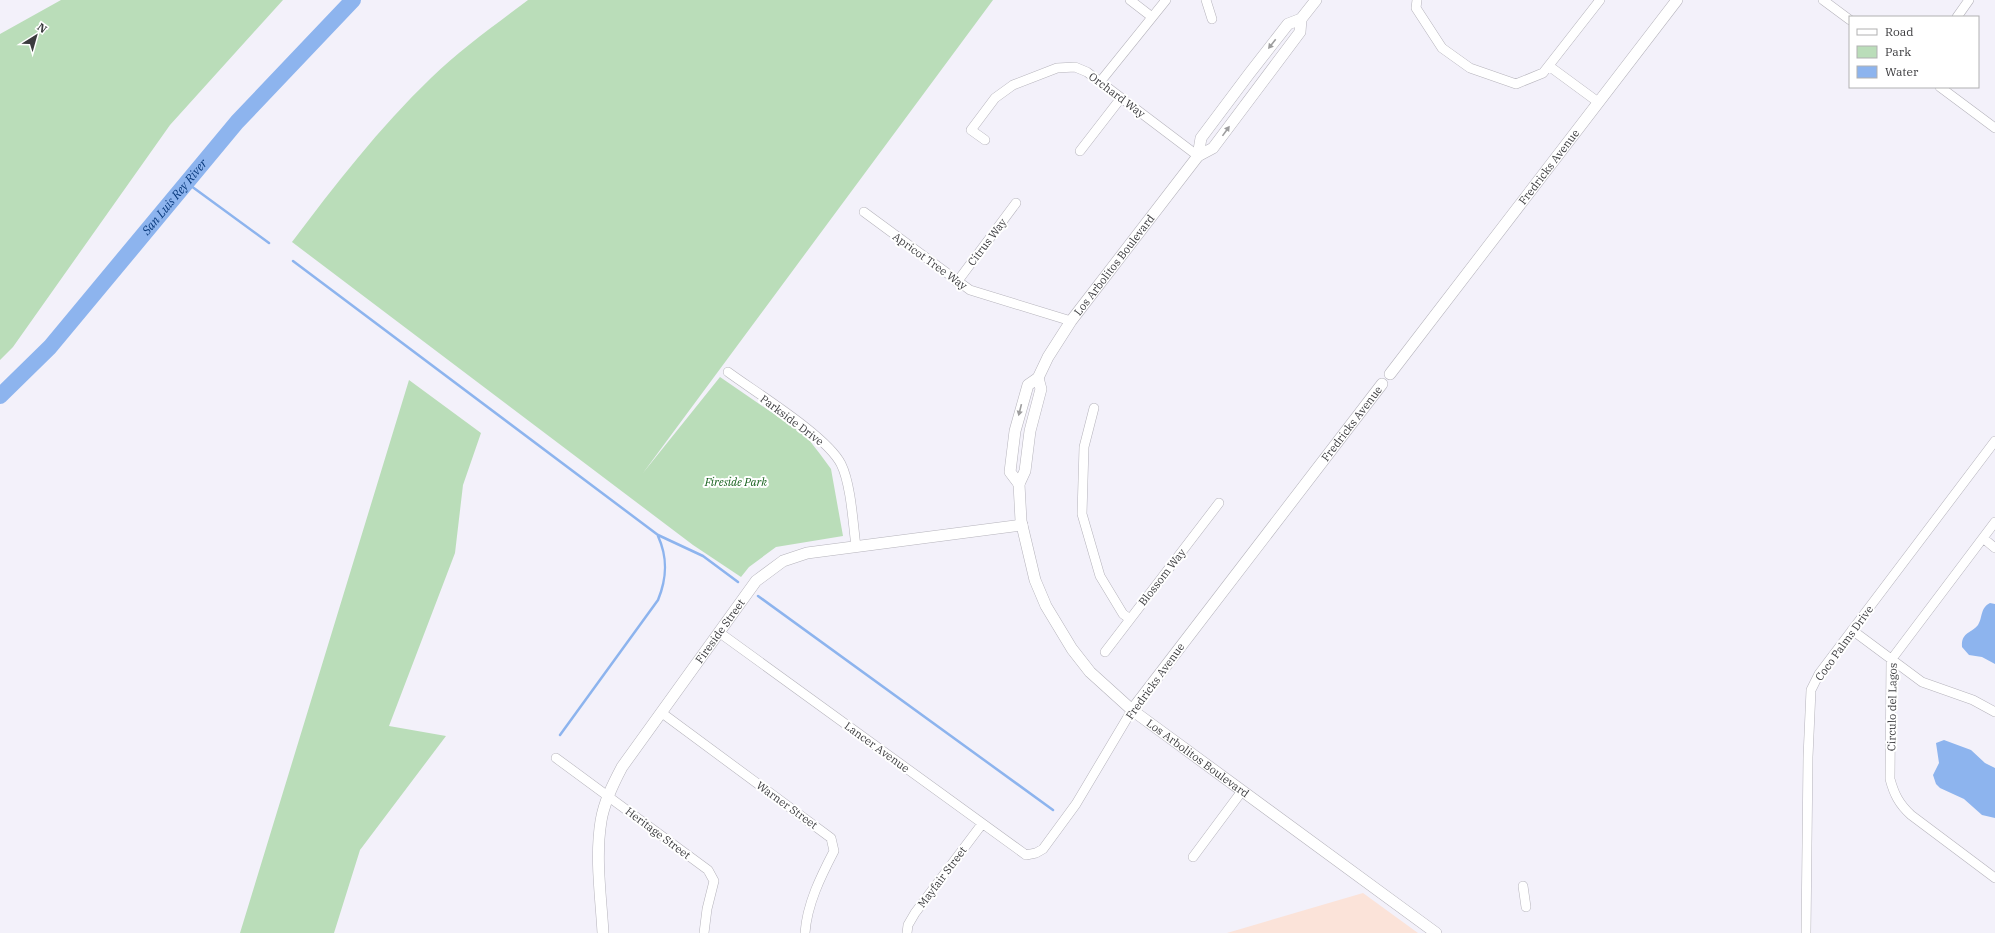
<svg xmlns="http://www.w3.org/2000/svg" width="1995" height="933" viewBox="0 0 1995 933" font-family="'IBM Plex Serif',serif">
	<rect width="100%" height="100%" fill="#f3f1fa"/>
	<path fill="#fbe3d9" d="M1363 893 1418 933H1227Z"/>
	<path fill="#baddb9" d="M61 0H283L170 125 13 347 0 360V34Z
		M528 0H993L643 473 720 377 806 436 820 454 831 469 843 536 776 547 749 567 741 577 693 545 292 242C335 185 379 128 431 78 461 49 495 25 528 0Z
		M409 380 481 433 463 485 455 553 389 726 446 736 360 850 334 933H240Z"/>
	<path fill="#8db4ee" d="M1990 603 1995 604V664L1982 657 1969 655 1962 647C1961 632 1972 633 1978 625 1983 617 1980 608 1990 603Z
		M1944 740 1971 750 1985 763 1995 768V818L1982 815 1964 799 1940 788 1936 784 1933 775 1939 763 1936 743Z"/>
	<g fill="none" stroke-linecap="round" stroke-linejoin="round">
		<path stroke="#8db4ee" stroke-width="2.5" d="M187 183 269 243
			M293 261 658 535 703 556 738 582
			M758 596 1053 810
			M560 735 658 600C667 578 668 558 658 536"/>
		<path stroke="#8db4ee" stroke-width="16" id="s1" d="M0 396 50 347 237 122 353 0"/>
		<defs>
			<path id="minor" d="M1130 0 1152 17
				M1206 0 1212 19
				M1417 0 1416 8 1442 48 1470 68 1516 84 1543 73 1600 0
				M1823 0 1850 20
				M1957 17 1969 0
				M1549 66 1598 102
				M1100 82 1166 0
				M1940 87 1995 128
				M985 140 971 130 995 98 1013 85 1057 68 1075 67 1087 72 1198 156
				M1080 151 1121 98
				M864 212 970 290 1071 321
				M957 282 1016 203
				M728 372C755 392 827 436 841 464 851 484 853 523 856 547
				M1094 408 1084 447 1082 514 1100 576 1123 614 1130 619
				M1995 522 1891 660 1890 779C1894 794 1899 804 1911 815L1995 878
				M1983 538 1995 548
				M1852 630 1922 682 1973 700 1995 712
				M720 633 1026 855 1036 853 1043 849 1076 804 1132 710
				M1105 652 1219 503
				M662 713 831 838 834 851C821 876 807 904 805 933
				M556 758 708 870 714 881 707 909 704 933
				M1193 857 1242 791
				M1523 886 1526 907
				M907 933 908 925 915 913 982 824
				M1806 933 1808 757 1811 690 1819 674 1995 441"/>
			<g id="tertiary">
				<path d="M1198 156 1201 138 1249 74 1288 24 1301 19 1316 0"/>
				<path id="s2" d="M1390 374 1677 0"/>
				<path id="s3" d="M1038 378 1041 389 1030 431 1025 471 1019 484 1021 521 1035 580 1046 606 1072 649 1090 672 1132 710 1436 933"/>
				<path id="s4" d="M1019 484 1010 472 1015 431 1028 385 1038 378 1048 357 1071 321 1198 156 1213 148 1300 32 1301 19"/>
				<path id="s5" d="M1132 710 1382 384"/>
				<path id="s6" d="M603 933C601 897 595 858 601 821 604 802 613 784 622 767L756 581 783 561 807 553 1022 525"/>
			</g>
		</defs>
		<use href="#minor" stroke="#b5b3bb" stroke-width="10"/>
		<use href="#tertiary" stroke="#b5b3bb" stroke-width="12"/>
		<use href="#minor" stroke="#fff" stroke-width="9"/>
		<use href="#tertiary" stroke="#fff" stroke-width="11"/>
	</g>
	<defs><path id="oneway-solid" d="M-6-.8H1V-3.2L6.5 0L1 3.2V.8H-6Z"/></defs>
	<g fill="#9d9d9e">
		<use href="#oneway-solid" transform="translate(1272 44) rotate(128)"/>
		<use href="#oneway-solid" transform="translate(1226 131) rotate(-54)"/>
		<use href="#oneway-solid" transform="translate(1020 410) rotate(104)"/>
	</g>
	<g text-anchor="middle" stroke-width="4" stroke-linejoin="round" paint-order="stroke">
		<g font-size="11" fill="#3b3b3e" stroke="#fff">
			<text transform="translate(1117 95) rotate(37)" y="4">Orchard Way</text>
			<text dy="4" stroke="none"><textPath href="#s2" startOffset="261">Fredricks Avenue</textPath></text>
			<text transform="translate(987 242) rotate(-53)" y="4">Citrus Way</text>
			<text transform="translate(930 261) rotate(36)" y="4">Apricot Tree Way</text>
			<text dy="4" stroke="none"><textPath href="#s4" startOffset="253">Los Arbolitos Boulevard</textPath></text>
			<text transform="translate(792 420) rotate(37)" y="4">Parkside Drive</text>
			<text dy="4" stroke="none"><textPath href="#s5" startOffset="361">Fredricks Avenue</textPath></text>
			<text transform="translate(1162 577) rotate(-52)" y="4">Blossom Way</text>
			<text dy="4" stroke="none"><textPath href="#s6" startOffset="338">Fireside Street</textPath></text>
			<text transform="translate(1844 643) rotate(-54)" y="4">Coco Palms Drive</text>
			<text transform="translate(1155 681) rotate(-54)" y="4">Fredricks Avenue</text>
			<text transform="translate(1892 707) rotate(-89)" y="4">Circulo del Lagos</text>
			<text transform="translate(877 747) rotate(36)" y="4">Lancer Avenue</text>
			<text dy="4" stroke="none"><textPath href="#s3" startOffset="453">Los Arbolitos Boulevard</textPath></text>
			<text transform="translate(787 805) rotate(36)" y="4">Warner Street</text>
			<text transform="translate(658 833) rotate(37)" y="4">Heritage Street</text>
			<text transform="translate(942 877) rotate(-53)" y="4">Mayfair Street</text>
		</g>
		<g font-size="11" font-style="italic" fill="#15601c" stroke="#fff">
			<text x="736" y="486">Fireside Park</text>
		</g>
		<g font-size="12" font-style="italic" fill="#08397c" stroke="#fff">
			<text dy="4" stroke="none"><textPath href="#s1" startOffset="265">San Luis Rey River</textPath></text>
		</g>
	</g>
	<rect x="1849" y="16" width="130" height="72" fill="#ffffff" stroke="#b1b1b2"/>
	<rect x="1857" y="29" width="20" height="6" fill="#ffffff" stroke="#b1b1b2"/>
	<text x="1885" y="36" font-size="12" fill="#3b3b3e">Road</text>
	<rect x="1857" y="46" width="20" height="12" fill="#baddb9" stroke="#b1b1b2"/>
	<text x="1885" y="56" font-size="12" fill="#3b3b3e">Park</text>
	<rect x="1857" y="66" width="20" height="12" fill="#8db4ee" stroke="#b1b1b2"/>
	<text x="1885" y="76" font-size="12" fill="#3b3b3e">Water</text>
	<g transform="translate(36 36) rotate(37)" stroke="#ffffff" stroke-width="3" paint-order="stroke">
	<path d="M0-3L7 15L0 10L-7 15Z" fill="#3b3b3e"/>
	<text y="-6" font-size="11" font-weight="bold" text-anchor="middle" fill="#3b3b3e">N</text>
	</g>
</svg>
